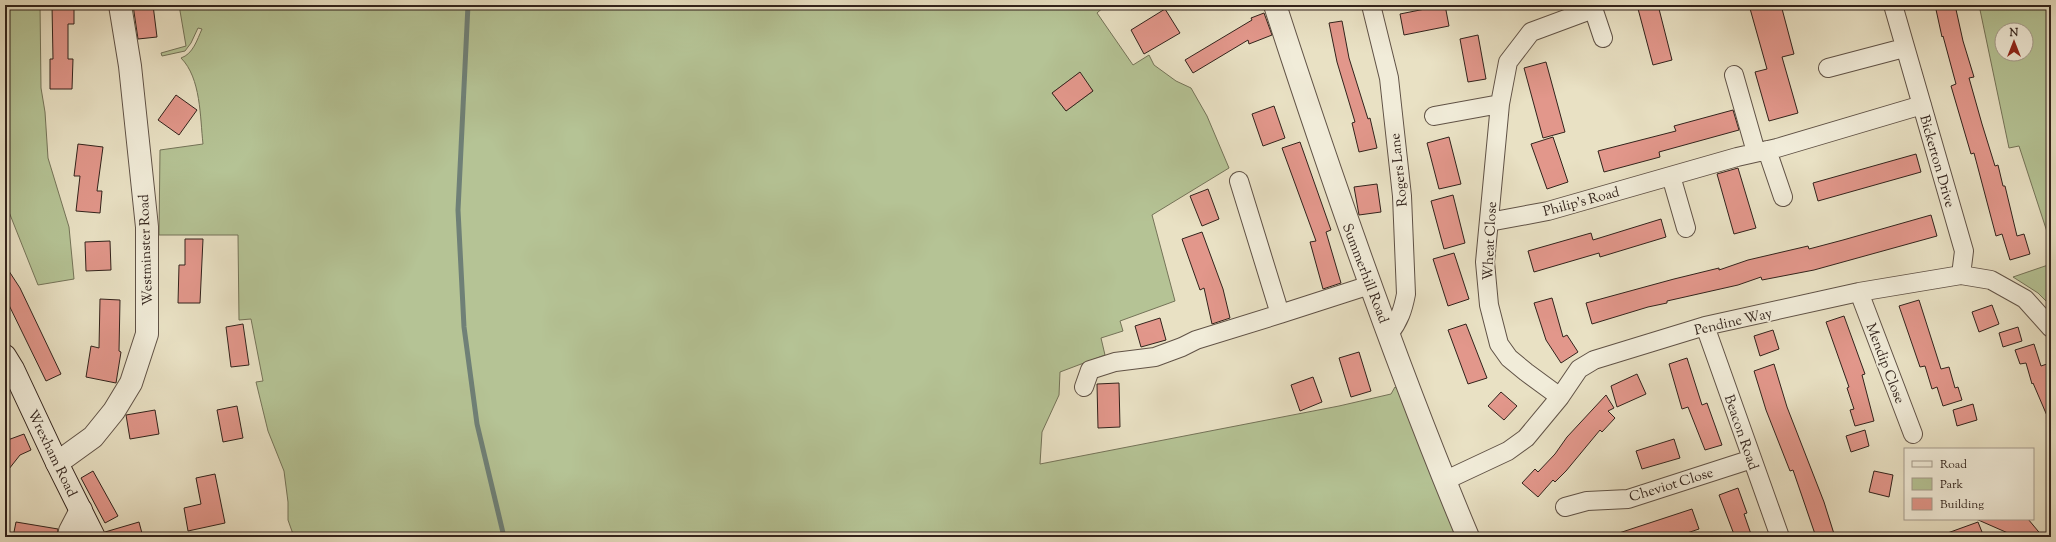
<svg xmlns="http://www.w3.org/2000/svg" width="2056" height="542" viewBox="0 0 2056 542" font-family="'Sorts Mill Goudy',serif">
	<rect width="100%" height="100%" fill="#e9e1c4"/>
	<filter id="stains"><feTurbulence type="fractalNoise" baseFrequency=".005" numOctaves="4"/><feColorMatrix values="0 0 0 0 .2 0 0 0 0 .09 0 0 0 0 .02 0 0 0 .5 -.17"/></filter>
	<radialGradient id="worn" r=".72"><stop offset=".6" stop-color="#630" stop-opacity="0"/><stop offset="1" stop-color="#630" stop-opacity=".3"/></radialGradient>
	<path fill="#b5c395" stroke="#747358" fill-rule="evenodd" d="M5 5H40L41 88 45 112 48 158 69 227 74 279 38 285 5 202Z
		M179 5H1106L1097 13 1133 65 1149 55 1154 65 1176 81 1191 88 1207 116 1229 168 1152 215 1175 301 1120 321 1123 331 1101 338 1105 355 1060 372 1059 395 1042 432 1040 464 1339 406 1391 394 1395 387 1406 394 1462 537H294L288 520V502L284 471 268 431 256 382 263 381 251 319 239 320 238 235H159L160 150 203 144C200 117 201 78 181 58 193 54 197 40 202 29L198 28 191 43 185 51 162 56 161 53 186 46ZM1079 73 1093 91 1066 111 1052 93Z
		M1979 5H2051V244L2019 146 2009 148ZM2002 30H2026V54H2002Z
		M2051 264V306L2038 293 2013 277Z"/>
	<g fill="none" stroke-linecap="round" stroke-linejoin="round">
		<path stroke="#6f8077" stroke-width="5" d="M468 5 458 210 464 327 477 424 504 537"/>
	</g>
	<path fill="#e2978b" stroke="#32231c" d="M52 5H74V24H68V59H73L72 89H50V59H53Z
		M133 5H153L157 37 138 39Z
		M1445 5 1449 26 1404 35 1400 14Z
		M1637 5H1658L1672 60 1653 65Z
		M1749 5H1781L1794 54 1782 57 1798 113 1769 121 1755 72 1767 69Z
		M1935 5H1955L1963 41 1974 77 1969 78 1982 124 1995 166 1998 165 2003 186H2005L2017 236 2024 234 2030 254 2010 260 2002 234 1996 236 1974 153 1971 154 1951 86 1956 84 1943 36 1942 37Z
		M1165 9 1180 33 1144 54 1131 30Z
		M1264 13 1272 35 1249 44 1248 40 1193 73 1185 60 1252 20 1251 18Z
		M1342 21 1349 58 1368 119 1370 118 1377 148 1359 152 1352 123 1355 122 1337 62 1329 23Z
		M1478 35 1486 79 1468 82 1460 39Z
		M1546 62 1565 132 1543 138 1524 68Z
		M1080 72 1093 91 1066 111 1052 93Z
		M176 95 197 110 179 135 158 120Z
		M1274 106 1285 138 1263 146 1252 114Z
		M1733 110 1739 130 1659 152 1660 157 1604 172 1598 151 1676 131 1674 126Z
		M1449 137 1461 184 1439 189 1427 143Z
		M1553 137 1568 182 1547 189 1531 144Z
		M1300 142 1331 230 1326 232 1341 283 1323 289 1310 242 1316 241 1282 148Z
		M78 144 103 147 97 191H102L100 213 76 211 80 176H74Z
		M1916 154 1921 172 1818 201 1813 183Z
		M1738 168 1756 228 1734 234 1717 174Z
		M1377 184 1381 212 1359 215 1354 187Z
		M1208 189 1219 219 1202 226 1190 196Z
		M1453 195 1465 243 1444 249 1431 201Z
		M1931 215 1937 236 1814 270 1762 280 1761 277 1738 285 1667 301V303L1648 307 1592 324 1586 303 1674 279 1719 268V270L1748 260 1808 246 1809 249 1843 240Z
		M1661 219 1666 237 1600 257 1599 253 1534 272 1528 251 1591 233 1593 240Z
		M1202 232 1223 289 1230 318 1212 324 1204 288 1200 290 1182 239Z
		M185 239H203L200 303H178L179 265H185Z
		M110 241 111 270 86 271 85 242Z
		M1454 253 1469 299 1448 306 1433 259Z
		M5 265 20 288 61 374 46 381 5 297Z
		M1552 298 1563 337 1567 335 1578 352 1561 363 1546 340 1534 303Z
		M100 299 120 300 119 351 121 352 116 383 86 377 91 346 99 348Z
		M1919 300 1941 369 1949 367 1955 388 1958 387 1962 400 1943 406 1937 387 1932 389 1925 366 1920 367 1899 306Z
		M1992 305 1999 324 1979 332 1972 312Z
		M1844 316 1865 374 1862 375 1874 421 1855 426 1850 410 1854 409 1847 388 1849 387 1826 322Z
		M1160 318 1166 340 1141 347 1135 326Z
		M243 324 249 365 231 367 226 327Z
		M1466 324 1487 378 1468 384 1448 330Z
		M2018 327 2022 341 2003 347 1999 333Z
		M1773 330 1779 349 1760 356 1754 336Z
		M2034 344 2041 366 2047 364 2051 379V425L2033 383 2032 384 2026 363 2020 364 2015 350Z
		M1359 352 1371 391 1351 397 1339 358Z
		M1687 358 1702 405 1707 403 1722 445 1705 450 1688 407 1682 409 1669 364Z
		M1774 364 1787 407 1824 502 1835 537H1816L1793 470 1790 471 1766 410 1754 371Z
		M1637 374 1646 394 1617 407 1611 386Z
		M1313 377 1322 402 1300 411 1291 385Z
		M1119 383 1120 427 1098 428 1097 384Z
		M1501 392 1517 406 1504 420 1488 406Z
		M1606 395 1614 408 1608 411 1615 418 1602 432 1600 430 1566 471 1555 482 1553 480 1538 497 1522 483 1535 469 1538 472 1555 454 1567 437Z
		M1973 404 1977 420 1957 426 1953 410Z
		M237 406 243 438 223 442 217 410Z
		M155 410 159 434 130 439 126 415Z
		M1865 430 1869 446 1851 452 1846 436Z
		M24 434 31 450 20 455 5 474V441Z
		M1674 439 1680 458 1642 469 1636 451Z
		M93 471 118 516 105 523 81 478Z
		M1874 471 1893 475 1889 497 1869 492Z
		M215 474 225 523 188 531 184 508 201 504 196 478Z
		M1738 488 1747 513 1744 514 1752 537H1735L1719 495Z
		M1692 509 1699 529 1675 537H1616V534Z
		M1976 519H2028L2043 537H2017Z
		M16 522 58 529 57 537H13Z
		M139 522 143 537H106L105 532Z
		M1978 522 1984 537H1942V535Z"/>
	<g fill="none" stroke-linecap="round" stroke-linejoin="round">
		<defs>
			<path id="minor" d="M1371 5 1389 78 1402 196 1406 294C1403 310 1399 321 1389 334
				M1592 5 1603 38
				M1893 5 1964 251 1961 275
				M1828 68 1904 48
				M1734 75 1756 152
				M1434 116 1500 104
				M1767 150 1783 197
				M1671 176 1686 228
				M1239 181 1280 314 1370 285
				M1489 222 1548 211 1737 157 1777 148 1922 105
				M1859 292 1913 434
				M1705 326 1780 537
				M1084 387 1090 370 1115 362 1155 357 1182 347 1196 340 1280 314
				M1560 397 1526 372 1509 358 1499 344 1489 305 1485 262 1500 104 1508 62 1531 32 1593 9
				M1444 481 1508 451 1526 438 1560 397 1579 369 1594 360 1705 326 1859 292 1961 275 1991 280 2025 299 2051 328
				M1565 507 1587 501 1628 499 1752 459"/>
			<path id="tertiary" d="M1275 5C1333 184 1395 363 1468 537
				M57 463 93 437 114 411 131 383 147 334V227L130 66 120 5
				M69 537 70 531 81 510"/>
			<path id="secondary" d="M5 356 13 369 57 463 94 537"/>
		</defs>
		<use href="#minor" stroke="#605246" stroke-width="20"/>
		<use href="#tertiary" stroke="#605246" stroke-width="24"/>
		<use href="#secondary" stroke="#32231c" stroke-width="24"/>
		<use href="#minor" stroke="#f1ecd9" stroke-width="18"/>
		<use href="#tertiary" stroke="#f1ecd9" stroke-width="22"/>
		<use href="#secondary" stroke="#f1ecd9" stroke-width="22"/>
	</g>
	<g text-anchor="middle" stroke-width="3.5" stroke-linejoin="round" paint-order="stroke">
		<g font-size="14" fill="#32231c" stroke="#f1ecd9">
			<text transform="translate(1938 161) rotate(74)" y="5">Bickerton Drive</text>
			<text transform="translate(1398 170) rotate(-96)" y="5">Rogers Lane</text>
			<text transform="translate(1581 201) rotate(-15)" y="5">Philip's Road</text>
			<text transform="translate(1489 241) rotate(-87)" y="5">Wheat Close</text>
			<text transform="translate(145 250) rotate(-92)" y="5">Westminster Road</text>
			<text transform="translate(1366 273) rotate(69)" y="5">Summerhill Road</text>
			<text transform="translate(1733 321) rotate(-13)" y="5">Pendine Way</text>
			<text transform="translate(1886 363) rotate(69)" y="5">Mendip Close</text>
			<text transform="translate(1742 432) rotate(71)" y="5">Beacon Road</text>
			<text transform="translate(53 453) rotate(64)" y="5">Wrexham Road</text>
			<text transform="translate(1671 484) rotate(-17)" y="5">Cheviot Close</text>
		</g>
	</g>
	<rect width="2056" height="542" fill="none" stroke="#e9e1c4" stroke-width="20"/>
	<rect x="6" y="6" width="2044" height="530" fill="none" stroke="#32231c" stroke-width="2"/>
	<rect x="10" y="10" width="2036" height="522" fill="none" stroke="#32231c"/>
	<rect x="1904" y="448" width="130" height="72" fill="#f1ecd9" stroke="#a59c8d"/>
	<rect x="1912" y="461" width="20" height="6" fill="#f1ecd9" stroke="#a59c8d"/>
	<text x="1940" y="468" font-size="12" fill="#32231c">Road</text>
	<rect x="1912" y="478" width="20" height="12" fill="#b5c395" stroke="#a59c8d"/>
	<text x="1940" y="488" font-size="12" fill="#32231c">Park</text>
	<rect x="1912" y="498" width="20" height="12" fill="#e2978b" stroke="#a59c8d"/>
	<text x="1940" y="508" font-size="12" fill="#32231c">Building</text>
	<g transform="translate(2014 42)"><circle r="19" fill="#f1ecd9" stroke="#a59c8d"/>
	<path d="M0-3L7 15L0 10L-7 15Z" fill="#8f2418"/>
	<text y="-6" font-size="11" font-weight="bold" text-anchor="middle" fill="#32231c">N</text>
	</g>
	<rect width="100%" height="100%" filter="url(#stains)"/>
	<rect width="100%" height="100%" fill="url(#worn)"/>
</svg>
